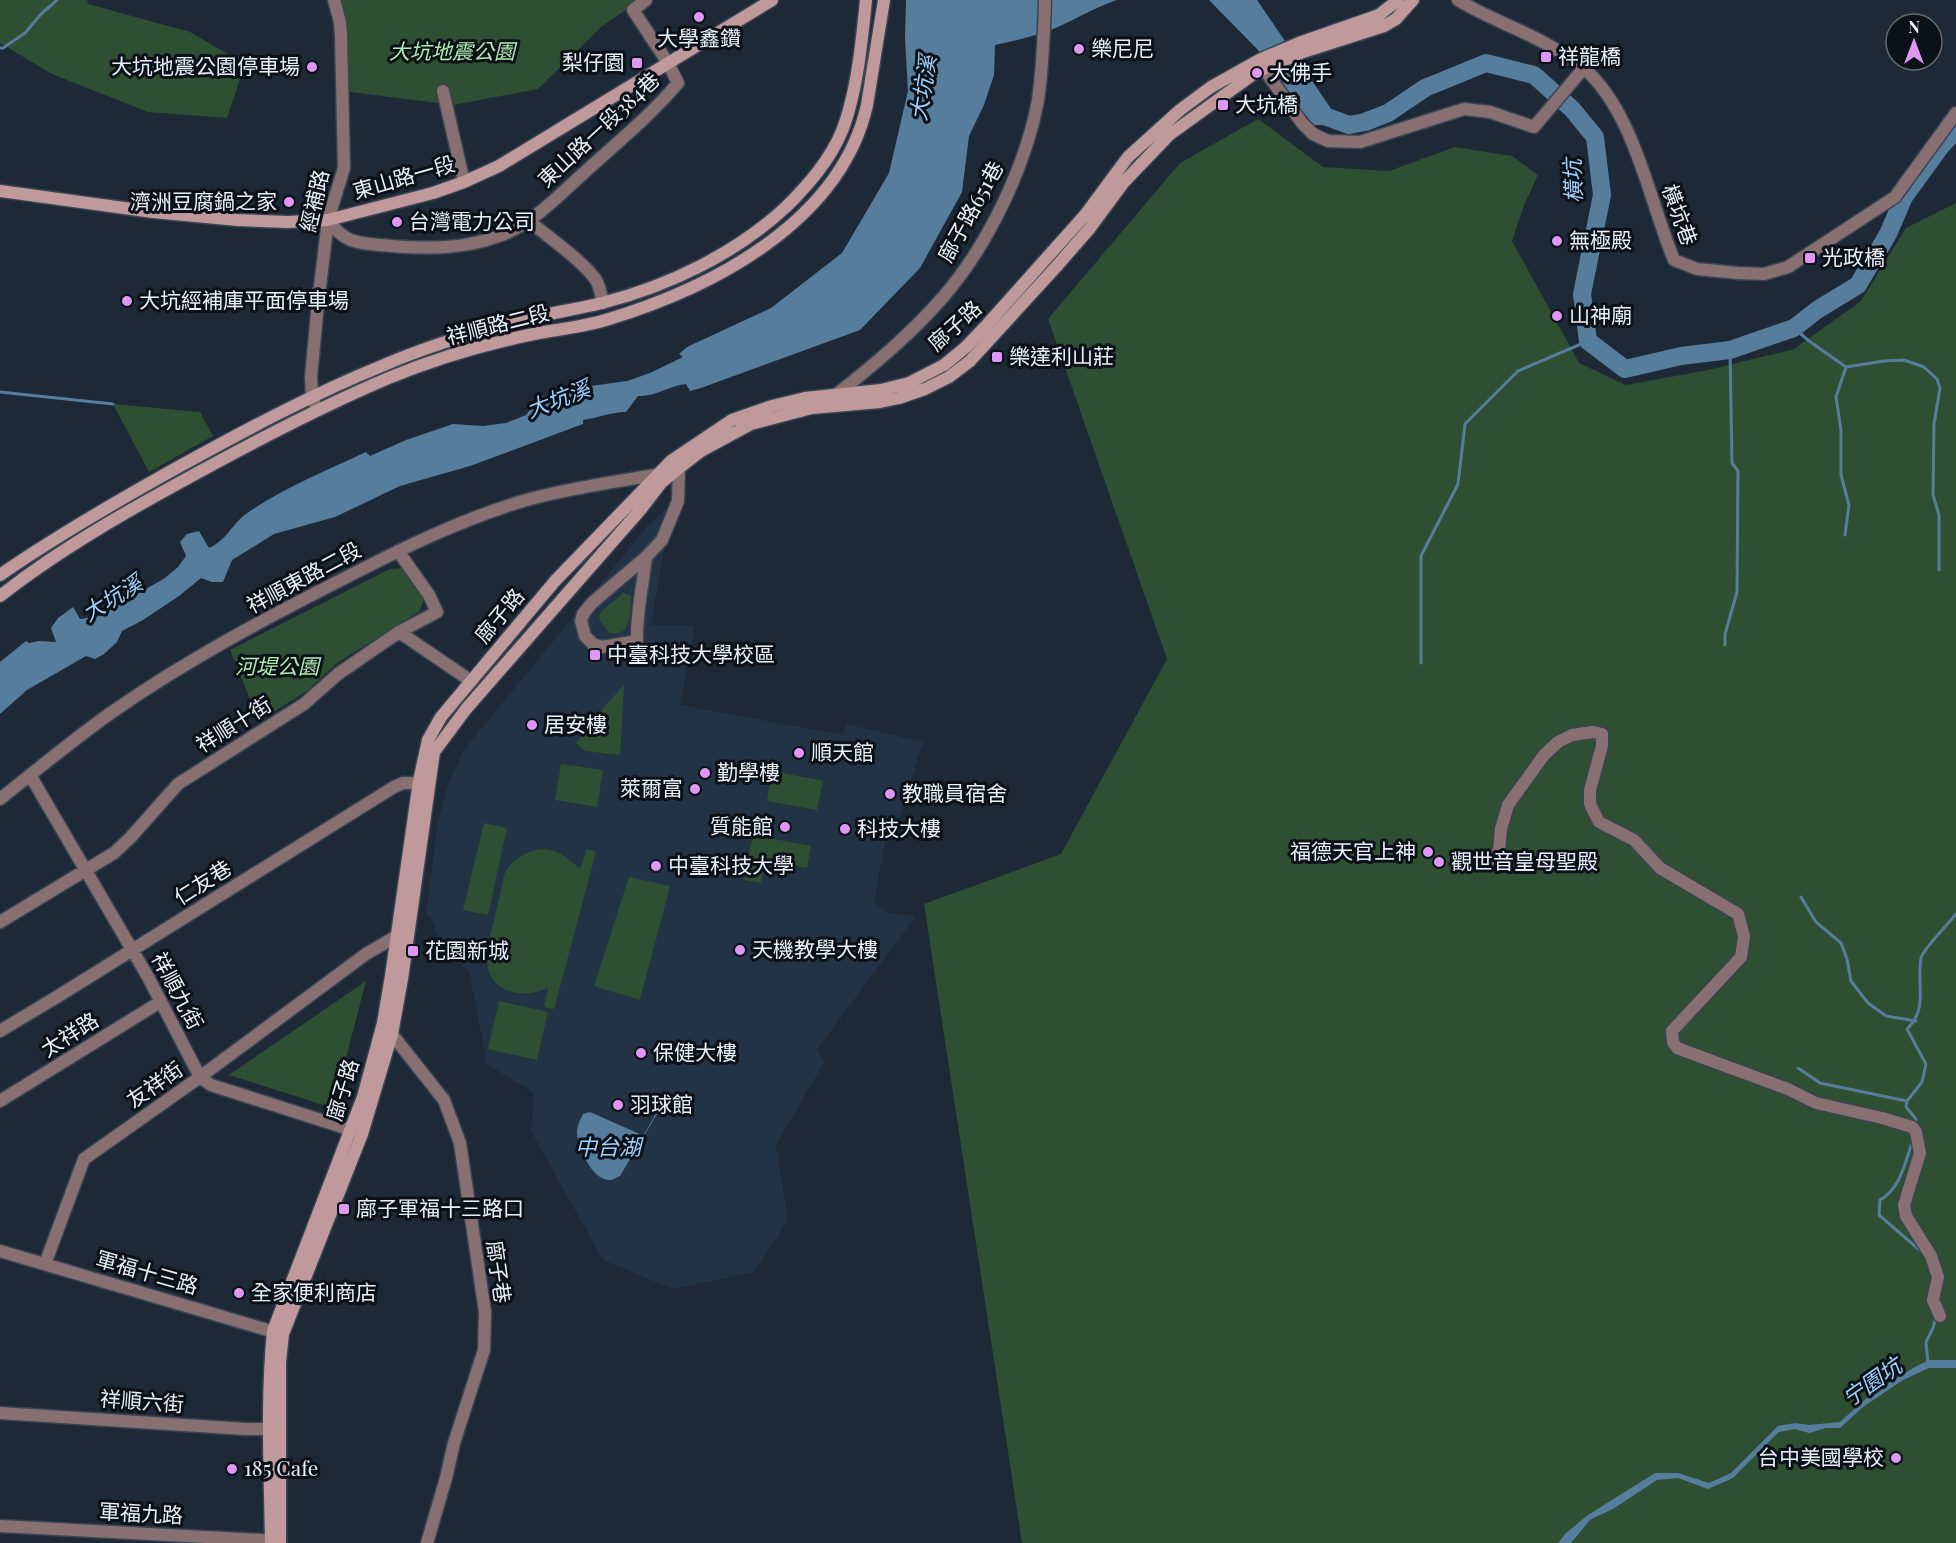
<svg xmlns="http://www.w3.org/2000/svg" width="1956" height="1543" viewBox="0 0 1956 1543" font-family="'Playfair Display','Noto Sans TC',serif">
	<rect width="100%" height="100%" fill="#1d2937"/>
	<path fill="#233346" d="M672 503 651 625 695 626 680 705 843 735 846 724 923 742 898 823 887 830 874 903 888 913 916 916 816 1051 825 1061 776 1145 788 1220 754 1272 673 1289 603 1260 531 1131 534 1093 487 1064 469 971 442 951 431 917 426 914 438 822 448 784 463 751 647 527Z"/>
	<path fill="#2e4f31" d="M0 0H87L88 4 190 32 245 64 227 118 148 112 52 74 0 43Z
		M339 0H640L601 27 538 89 453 105 351 92 346 89Z
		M1258 119 1323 167 1389 171 1455 147 1512 156 1538 175 1524 205 1512 241 1579 363 1626 385 1708 370 1794 349 1861 301 1906 228 1956 203V1543H1022L924 904 1061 854 1167 659 1048 319 1180 163Z
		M113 404 200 412 213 436 149 472Z
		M402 568 424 598 420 611 337 663 307 691 259 721 230 650 390 569Z
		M623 592 631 596 630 618 625 630 617 634 609 633 600 621 599 615C605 605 616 602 623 592Z
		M624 685 620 755 585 751 576 743 597 720 595 717Z
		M561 764 603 770 597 807 555 800Z
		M772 771 823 781 817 810 767 801Z
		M484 823 507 828 488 915 463 910Z
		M753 835 811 846 807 868 765 860 761 883 744 880Z
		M587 849 596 852 554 1009 544 1007 548 988C533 994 520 996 504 989 477 975 489 940 495 917 498 902 502 887 505 872 517 854 540 842 561 854 568 858 574 864 580 869Z
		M629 877 670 886 640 1000 594 986Z
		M366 981 333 1108 229 1075Z
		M499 1001 548 1012 537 1060 488 1049Z"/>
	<path fill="#577d9d" d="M906 0H1117C1096 7 1078 18 1058 27 1038 36 1016 40 995 45L994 75 984 105 969 136 962 192 920 268 860 330 701 388 690 391 686 384C668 386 655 397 638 396L626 412C611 412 598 418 583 420V424L470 466 400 486 335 517 274 534 232 560 223 582H212L201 578 179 596 143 620 122 631 117 642 104 654 95 659 86 656 27 690 0 714V662L26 641 29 643 39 641 56 642 51 628 58 618 73 607 80 619 99 616 165 578 178 567 186 556 180 542 187 534 199 531 209 548C227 540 231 525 246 514 282 488 326 471 366 452L370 456 406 440 453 424 483 426 506 423 526 415 540 397 576 388 627 381 650 373 683 357 679 354 687 347 771 308 842 253 889 173 908 91 905 39Z
		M1209 0H1257L1336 116 1349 125H1314L1295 103 1257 49Z
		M659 1105 663 1108 660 1109 620 1176C617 1177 615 1179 611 1180 593 1182 577 1147 577 1132 577 1126 580 1120 583 1114L590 1112 642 1135 645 1133 659 1108Z
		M1929 1360H1956V1368H1929L1903 1380 1863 1407 1840 1428H1826L1809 1433 1795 1429 1779 1432 1733 1478 1708 1489 1678 1478 1657 1480 1613 1509 1591 1519 1571 1543H1558L1566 1533 1588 1515 1655 1473H1678L1709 1483 1731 1473 1778 1426 1795 1423 1809 1425 1840 1422 1870 1395 1913 1368Z"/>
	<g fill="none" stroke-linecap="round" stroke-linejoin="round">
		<path stroke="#577d9d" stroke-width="3" d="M0 48H3L25 33 41 14 57 0
			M1794 328 1809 341 1846 367 1836 397 1841 430V475L1849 505 1845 535
			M1846 367 1884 361 1904 360 1924 367 1937 379 1940 388 1934 424 1933 495 1939 515V570
			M0 392 113 404
			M1725 645V634L1737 592 1738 471 1732 463 1730 350
			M1421 663V556L1458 484 1465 424 1518 371 1588 341
			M1801 897 1816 922 1841 943 1847 959 1851 981 1868 1003 1886 1016 1916 1021
			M1798 1068 1820 1083 1907 1101
			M1915 1125 1916 1119 1906 1107 1907 1101 1922 1082 1926 1064 1907 1029C1929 1008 1916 984 1921 958 1923 949 1949 923 1956 914
			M1913 1140C1905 1162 1901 1188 1880 1200L1879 1215 1923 1253
			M1928 1364 1926 1342 1933 1328 1936 1316"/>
		<path stroke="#577d9d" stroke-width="18" d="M1327 117 1349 125 1365 122 1388 113 1425 88 1486 63 1534 75 1572 109 1595 137 1602 195 1582 294 1588 341 1625 369 1681 356 1730 350 1794 328 1817 310 1858 285 1888 234 1904 197 1941 146 1956 130"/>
		<defs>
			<path id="street" d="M1458 0C1490 20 1528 31 1560 52 1571 59 1585 68 1593 77 1636 123 1650 202 1674 260L1697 269 1738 273 1764 274 1788 267 1895 197 1956 113
				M1259 62 1302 123 1313 134 1328 141 1360 142 1464 109 1490 112 1534 127 1583 69
				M443 91 464 182
				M328 220C346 246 362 243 392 246 428 249 464 249 499 236 533 224 560 194 586 171 618 142 651 115 678 83L668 63 633 10 646 0
				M529 221C548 237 582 260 596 280 600 287 601 295 603 303
				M837 394C875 364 912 333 944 296 988 245 1026 166 1038 100 1043 67 1044 33 1045 0
				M317 410 312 396 311 377 318 303 328 220 344 168 341 36 340 22 334 0
				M646 557C643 586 636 613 637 641L602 647 593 644 585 636 581 621 583 614 592 603 646 557 662 540 678 501 679 468
				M399 632 471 681
				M30 775 148 977 200 1077 211 1085 358 1132
				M0 799C38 769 75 738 115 710 186 661 262 620 339 581 401 549 463 518 530 499 571 488 613 482 655 475L660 482
				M1491 859 1499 851 1501 829 1508 805 1544 755 1558 742 1572 735 1593 732 1602 734V746L1590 790V804L1599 822 1634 840 1660 868 1738 914 1744 936 1741 957 1672 1031 1673 1042 1677 1048 1788 1089 1816 1103 1882 1118 1912 1127 1916 1132 1920 1153 1904 1205 1906 1216 1931 1256 1938 1277 1933 1300 1940 1316
				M0 922 114 853 131 837 178 784 304 704 338 674 399 632 437 612 429 595 398 551
				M387 1028 444 1100 460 1143 485 1312 484 1350 454 1443 446 1478 427 1543
				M0 1031 60 995 394 787 403 783H429
				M0 1101 160 1002
				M0 1251 281 1334
				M45 1264 84 1159 200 1077 366 954 397 936
				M0 1413 245 1429H279
				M0 1526 280 1541"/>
			<path id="secondary" d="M0 191 153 212 238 220 288 222 328 220 433 193 464 182 499 166 772 0
				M0 575C55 537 112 504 171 471 240 433 310 395 384 365 430 345 478 331 526 319 551 313 577 309 602 303 669 286 737 253 787 206 809 184 830 160 842 131 857 93 862 40 866 0
				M0 596C65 545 138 505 210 466 269 434 329 403 391 377 437 358 485 344 534 334 558 329 585 327 609 319 714 287 841 221 867 105L884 0
				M271 1543C270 1473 266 1402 273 1331L363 1097 383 1023 391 976 419 781 428 740 441 717 555 581 671 461 732 420 772 406 805 398 881 390 909 383 944 365 966 347 984 328 1085 215 1128 157 1180 110 1211 87 1261 59 1299 43 1379 15 1398 0
				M280 1543V1362L283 1334 362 1134 392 1034 402 979 434 752 466 709 641 509 661 483 679 468 701 451 751 424 812 408 880 402 899 398 925 389 949 377 970 361 1056 267 1090 228 1124 182 1169 135 1255 73 1303 52 1384 26 1396 19 1413 0"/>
		</defs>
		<use href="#street" stroke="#394552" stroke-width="15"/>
		<use href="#secondary" stroke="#394552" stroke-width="15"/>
		<use href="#street" stroke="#887072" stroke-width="12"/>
		<use href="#secondary" stroke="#bf999c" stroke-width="12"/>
	</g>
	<g fill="#de98f3" stroke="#0c1118" stroke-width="2">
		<circle cx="699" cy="17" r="6"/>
		<circle cx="1079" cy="49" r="6"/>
		<rect x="1540" y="51" width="12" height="12" rx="3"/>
		<rect x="631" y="57" width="12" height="12" rx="3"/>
		<circle cx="312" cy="67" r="6"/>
		<circle cx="1257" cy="73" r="6"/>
		<rect x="1217" y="99" width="12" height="12" rx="3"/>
		<circle cx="289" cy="202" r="6"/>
		<circle cx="397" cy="222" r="6"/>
		<circle cx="1557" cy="241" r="6"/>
		<rect x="1804" y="252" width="12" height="12" rx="3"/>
		<circle cx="127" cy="301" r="6"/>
		<circle cx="1557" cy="316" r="6"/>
		<rect x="991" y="351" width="12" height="12" rx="3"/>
		<rect x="589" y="649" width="12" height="12" rx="3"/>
		<circle cx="532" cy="725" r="6"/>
		<circle cx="799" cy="753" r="6"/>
		<circle cx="705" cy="773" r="6"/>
		<circle cx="695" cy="789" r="6"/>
		<circle cx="890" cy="794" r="6"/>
		<circle cx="785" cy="827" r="6"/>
		<circle cx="845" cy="829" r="6"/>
		<circle cx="1428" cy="852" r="6"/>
		<circle cx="1439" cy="862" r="6"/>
		<circle cx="656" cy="866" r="6"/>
		<circle cx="740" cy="950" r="6"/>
		<rect x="407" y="945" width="12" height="12" rx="3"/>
		<circle cx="641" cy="1053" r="6"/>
		<circle cx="618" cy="1105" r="6"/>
		<rect x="338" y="1203" width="12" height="12" rx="3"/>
		<circle cx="239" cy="1293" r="6"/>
		<circle cx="1896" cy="1458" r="6"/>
		<circle cx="232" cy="1469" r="6"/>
	</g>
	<g text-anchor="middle" stroke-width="6" stroke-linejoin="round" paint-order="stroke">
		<g font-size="21" fill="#e7eff9" stroke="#0c1118" text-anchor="start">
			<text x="699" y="46" text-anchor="middle">大學鑫鑽</text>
			<text x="1091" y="56">樂尼尼</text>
			<text x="1558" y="64">祥龍橋</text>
			<text x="625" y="70" text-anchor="end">梨仔園</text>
			<text x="300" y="74" text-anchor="end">大坑地震公園停車場</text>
			<text x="1269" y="80">大佛手</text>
			<text x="1235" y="112">大坑橋</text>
			<text x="277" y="209" text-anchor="end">濟洲豆腐鍋之家</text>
			<text x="409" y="229">台灣電力公司</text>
			<text x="1569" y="248">無極殿</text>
			<text x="1822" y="265">光政橋</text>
			<text x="139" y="308">大坑經補庫平面停車場</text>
			<text x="1569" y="323">山神廟</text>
			<text x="1009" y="364">樂達利山莊</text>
			<text x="607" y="662">中臺科技大學校區</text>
			<text x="544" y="732">居安樓</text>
			<text x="811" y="760">順天館</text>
			<text x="717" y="780">勤學樓</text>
			<text x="683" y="796" text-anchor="end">萊爾富</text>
			<text x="902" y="801">教職員宿舍</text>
			<text x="773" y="834" text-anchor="end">質能館</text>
			<text x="857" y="836">科技大樓</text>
			<text x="1416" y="859" text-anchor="end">福德天官上神</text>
			<text x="1451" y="869">觀世音皇母聖殿</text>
			<text x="668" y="873">中臺科技大學</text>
			<text x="752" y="957">天機教學大樓</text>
			<text x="425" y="958">花園新城</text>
			<text x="653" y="1060">保健大樓</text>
			<text x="630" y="1112">羽球館</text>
			<text x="356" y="1216">廍子軍福十三路口</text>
			<text x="251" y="1300">全家便利商店</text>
			<text x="1884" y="1465" text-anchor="end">台中美國學校</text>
			<text x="244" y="1476">185 Cafe</text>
		</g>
		<g font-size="21" font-style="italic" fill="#aee9b2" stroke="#0c1118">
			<text x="452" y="59">大坑地震公園</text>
			<text x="277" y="674">河堤公園</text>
		</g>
		<g font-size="21" fill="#e7eff9" stroke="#0c1118">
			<text transform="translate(599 130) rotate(-43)" y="7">東山路一段384巷</text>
			<text transform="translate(404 178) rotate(-16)" y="7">東山路一段</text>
			<text transform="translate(315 201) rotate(-77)" y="7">經補路</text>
			<text transform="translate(971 212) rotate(-61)" y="7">廍子路651巷</text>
			<text transform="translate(1679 215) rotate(70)" y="7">橫坑巷</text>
			<text transform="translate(498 325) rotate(-14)" y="7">祥順路二段</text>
			<text transform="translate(955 326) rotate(-42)" y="7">廍子路</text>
			<text transform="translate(304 578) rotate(-28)" y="7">祥順東路二段</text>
			<text transform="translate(500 616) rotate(-50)" y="7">廍子路</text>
			<text transform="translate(234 725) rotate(-32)" y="7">祥順十街</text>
			<text transform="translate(203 883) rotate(-32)" y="7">仁友巷</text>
			<text transform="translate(177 991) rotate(62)" y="7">祥順九街</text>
			<text transform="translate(70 1035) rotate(-32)" y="7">太祥路</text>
			<text transform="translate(155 1085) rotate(-35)" y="7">友祥街</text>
			<text transform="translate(343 1090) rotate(-73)" y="7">廍子路</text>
			<text transform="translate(498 1272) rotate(82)" y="7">廍子巷</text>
			<text transform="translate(147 1273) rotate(16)" y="7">軍福十三路</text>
			<text transform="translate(142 1402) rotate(4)" y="7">祥順六街</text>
			<text transform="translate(141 1514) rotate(3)" y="7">軍福九路</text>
		</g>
		<g font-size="22" font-style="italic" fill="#a1d1fb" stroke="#0c1118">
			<text transform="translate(923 88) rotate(-81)" y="8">大坑溪</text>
			<text transform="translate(1573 181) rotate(-92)" y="8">橫坑</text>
			<text transform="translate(558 399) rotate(-21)" y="8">大坑溪</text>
			<text transform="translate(112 598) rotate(-32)" y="8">大坑溪</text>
			<text x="608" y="1155">中台湖</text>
			<text transform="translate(1872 1382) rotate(-35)" y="8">宁園坑</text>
		</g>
	</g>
	<g transform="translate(1914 42)"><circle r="28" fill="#0c1118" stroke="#646a72" stroke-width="1.5"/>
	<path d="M0-4.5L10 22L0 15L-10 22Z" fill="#de98f3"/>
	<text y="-9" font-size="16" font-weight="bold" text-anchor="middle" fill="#e7eff9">N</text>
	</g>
</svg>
